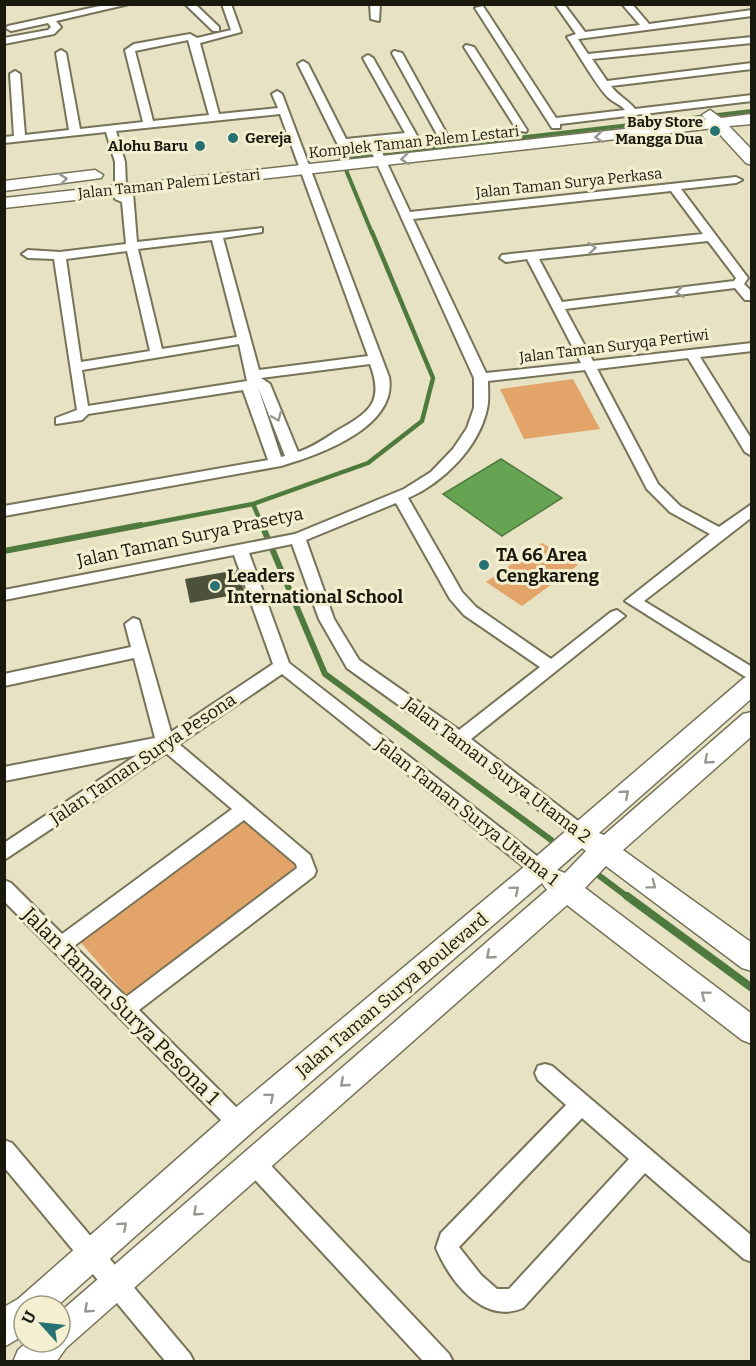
<svg xmlns="http://www.w3.org/2000/svg" width="756" height="1366" viewBox="0 0 756 1366" font-family="Bitter,serif">
	<rect width="100%" height="100%" fill="#e6e2c3"/>
	<path fill="#e3a469" d="M573 379 600 429 524 439 500 389Z
		M542 543 578 565 522 606 486 582Z
		M248 819 301 867 127 996 77 938Z"/>
	<path fill="#66a353" stroke="#4f7a3e" stroke-width="1.5" d="M501 459 562 498 502 536 443 494Z"/>
	<g fill="none" stroke-linecap="round" stroke-linejoin="round">
		<path stroke="#4f7a3e" stroke-width="4" d="M372 233 341 158 752 111"/>
		<path stroke="#4f7a3e" stroke-width="4.5" d="M253 504 263 527
			M133 527 253 504 368 463 422 421 433 378 372 232"/>
		<path stroke="#4f7a3e" stroke-width="6" d="M262 525 325 674 558 845
			M4 551 141 525
			M593 871 629 898"/>
		<path stroke="#4f7a3e" stroke-width="8" d="M627 896 752 988"/>
	</g>
	<path fill="#4c5239" d="M237 570 245 593 190 603 185 579Z"/>
	<g fill="none" stroke-linecap="round" stroke-linejoin="round">
		<defs>
			<path id="street" d="M109 4H129L56 21 61 27 54 34 4 44V38L48 30 51 27 48 23 11 31 6 28 8 26Z
				M185 4H195L219 27V31H213Z
				M222 4H231L241 32 200 43 219 114 278 108 272 94 277 91 282 94 389 377C398 427 319 455 281 466L4 516V506L268 460 243 390 88 414 82 420 56 424V418L77 410 54 259 28 258 22 254 28 250 60 252 126 244 122 202 115 199V162L106 132 4 143V137L14 136 10 74 15 71 20 74 25 135 69 130 56 53 61 50 66 53 80 129 143 122 125 50 134 44 190 34 197 38 231 30ZM188 40 209 115 153 121 135 51ZM280 114 368 356 259 370 223 238 262 232V228L137 242 133 193 126 186 125 162 116 131ZM212 240 237 337 162 349 138 249ZM127 251 150 351 81 362 66 259ZM239 344 247 381 88 406 82 370ZM370 364C385 404 368 413 335 432 323 440 311 448 298 452L270 384 261 378ZM258 387 285 456 281 457Z
				M370 4H380L379 21 371 19Z
				M555 4H564L585 32 640 25 622 4H632L649 24 752 10V16L578 39 588 54 752 37V43L592 59 607 81 752 63V69L611 86C618 96 627 99 635 109L752 95V101L560 124V128H552L475 8 483 6 556 118 625 110C620 104 616 104 610 99 600 92 576 50 567 37L576 34Z
				M466 45 474 47 527 130 526 132 517 130 464 47Z
				M394 51 402 53 449 138 448 140 439 138 392 53Z
				M368 55 373 58 420 141 415 144 409 140 375 143 379 146 410 212 736 177 742 180 736 183 681 189 748 278 744 284 752 292V300H745L735 288 565 309 593 361 752 343V351L700 357 752 440V456L745 452 688 358 597 369 658 484 680 506 719 527 752 504V517L644 601 752 667V681L625 601 710 534 670 512 647 489 585 370 488 381C488 390 489 401 487 409 479 447 443 483 408 498L462 592 476 607 551 659 611 612 617 610 625 616 471 739 586 827 589 832 586 837 580 839 574 837 453 744 347 668 319 619 292 544 249 553 289 663 547 864 549 869 547 874 540 877 533 874 282 674 179 744 310 855 316 871 314 876 139 1010 246 1117 250 1124 246 1131 239 1134 232 1131 4 901V880L11 883 62 934 232 809 166 753 4 860V843L137 755 4 781V767L155 738 134 658 4 686V674L131 647 125 624 133 618 139 620 171 732 273 664 234 555 4 600V590L295 534 404 489 431 472 453 449 467 428 474 408V378L369 146 372 143 338 145 298 64 303 61 308 64 346 139 405 133 363 58ZM671 191 703 234 502 255 500 258 506 262 527 259 581 363 486 373 413 219ZM708 241 736 278 734 281 562 302 539 259ZM396 503 450 599 464 615 540 667 459 730 359 660 334 619 306 540ZM244 820 296 864 297 868 126 997 74 946Z
				M545 1064 552 1066 752 1236V1262L744 1259 645 1173 523 1308C483 1325 450 1281 436 1248L441 1233 566 1105 538 1080 535 1073 538 1066ZM582 1118 629 1159 509 1289H497L481 1275 459 1247Z
				M4 1140 12 1143 190 1354 194 1362H166L4 1167Z
				M253 1152 261 1155 449 1354 453 1362H424L245 1169 242 1162 245 1155Z"/>
			<path id="secondary" d="M710 110 721 118 752 114V124L729 126 752 150V165L746 163 714 128 4 208V198L706 120 702 115Z
				M95 170 103 175 101 178 4 191V181Z
				M752 675V698L599 833 604 835 743 714 752 712V736L623 850 752 943V971L742 968 606 866 585 888 752 1014V1044L742 1040 567 905 66 1348 56 1362H13L18 1350 27 1342H60V1312L547 890 542 883 250 1134 57 1306H24V1335L4 1347V1307L18 1299 228 1114 531 861 744 678ZM582 848 586 851 565 873 557 870Z"/>
		</defs>
		<use href="#street" stroke="#777358" stroke-width="4"/>
		<use href="#secondary" stroke="#777358" stroke-width="3"/>
		<use href="#street" fill="#fff" fill-rule="evenodd"/>
		<use href="#secondary" fill="#fff" fill-rule="evenodd"/>
	</g>
	<defs><path id="oneway-chevron" d="M-2-3.5L2.5 0L-2 3.5" fill="none" stroke-width="1.6" stroke-linecap="round" stroke-linejoin="round" transform="scale(1.5)"/></defs>
	<g stroke="#989893">
		<use href="#oneway-chevron" transform="translate(599 137) rotate(173)"/>
		<use href="#oneway-chevron" transform="translate(405 159) rotate(174)"/>
		<use href="#oneway-chevron" transform="translate(63 179) rotate(-6)"/>
		<use href="#oneway-chevron" transform="translate(592 248) rotate(-5)"/>
		<use href="#oneway-chevron" transform="translate(680 292) rotate(173)"/>
		<use href="#oneway-chevron" transform="translate(277 417) rotate(67)"/>
		<use href="#oneway-chevron" transform="translate(708 760) rotate(139)"/>
		<use href="#oneway-chevron" transform="translate(625 794) rotate(-41)"/>
		<use href="#oneway-chevron" transform="translate(652 885) rotate(37)"/>
		<use href="#oneway-chevron" transform="translate(515 890) rotate(-40)"/>
		<use href="#oneway-chevron" transform="translate(490 955) rotate(139)"/>
		<use href="#oneway-chevron" transform="translate(705 995) rotate(-143)"/>
		<use href="#oneway-chevron" transform="translate(344 1083) rotate(139)"/>
		<use href="#oneway-chevron" transform="translate(270 1097) rotate(-40)"/>
		<use href="#oneway-chevron" transform="translate(197 1212) rotate(138)"/>
		<use href="#oneway-chevron" transform="translate(123 1226) rotate(-42)"/>
		<use href="#oneway-chevron" transform="translate(88 1309) rotate(138)"/>
	</g>
	<g fill="#267171" stroke="#f3efd0" stroke-width="2">
		<circle cx="715" cy="131" r="6"/>
		<circle cx="233" cy="138" r="6"/>
		<circle cx="200" cy="146" r="6"/>
		<circle cx="484" cy="565" r="6"/>
		<circle cx="215" cy="586" r="6"/>
	</g>
	<g text-anchor="middle" stroke-width="6" stroke-linejoin="round" paint-order="stroke">
		<g font-size="15" font-weight="bold" fill="#1a190e" stroke="#f3efd0" text-anchor="end">
			<text x="703" y="127">Baby Store<tspan x="703" dy="17">Mangga Dua</tspan></text>
			<text x="245" y="143" text-anchor="start">Gereja</text>
			<text x="188" y="151">Alohu Baru</text>
		</g>
		<g font-size="15" fill="#1a190e" stroke="#f3efd0">
			<text transform="translate(414 142) rotate(-6)" y="5">Komplek Taman Palem Lestari</text>
			<text transform="translate(569 183) rotate(-6)" y="5">Jalan Taman Surya Perkasa</text>
			<text transform="translate(169 184) rotate(-6)" y="5">Jalan Taman Palem Lestari</text>
			<text transform="translate(614 346) rotate(-7)" y="5">Jalan Taman Suryqa Pertiwi</text>
		</g>
		<g font-size="18" fill="#1a190e" stroke="#f3efd0">
			<text transform="translate(190 537) rotate(-12)" y="6">Jalan Taman Surya Prasetya</text>
			<text transform="translate(143 759) rotate(-34)" y="6">Jalan Taman Surya Pesona</text>
			<text transform="translate(497 770) rotate(37)" y="6">Jalan Taman Surya Utama 2</text>
			<text transform="translate(467 812) rotate(38)" y="6">Jalan Taman Surya Utama 1</text>
			<text transform="translate(392 995) rotate(-40)" y="6">Jalan Taman Surya Boulevard</text>
		</g>
		<g font-size="18" font-weight="bold" fill="#1a190e" stroke="#f3efd0" text-anchor="start">
			<text x="496" y="561">TA 66 Area<tspan x="496" dy="21">Cengkareng</tspan></text>
			<text x="227" y="582">Leaders<tspan x="227" dy="21">International School</tspan></text>
		</g>
		<g font-size="21" fill="#1a190e" stroke="#f3efd0">
			<text transform="translate(121 1006) rotate(45)" y="7">Jalan Taman Surya Pesona 1</text>
		</g>
	</g>
	<rect width="756" height="1366" fill="none" stroke="#1a190e" stroke-width="12"/>
	<g transform="translate(42 1324) rotate(297)"><circle r="28" fill="#f3efd0" stroke="#9c9982" stroke-width="1.5"/>
	<path d="M0-4.5L10 22L0 15L-10 22Z" fill="#267171"/>
	<text y="-9" font-size="16" font-weight="bold" text-anchor="middle" fill="#1a190e">U</text>
	</g>
</svg>
